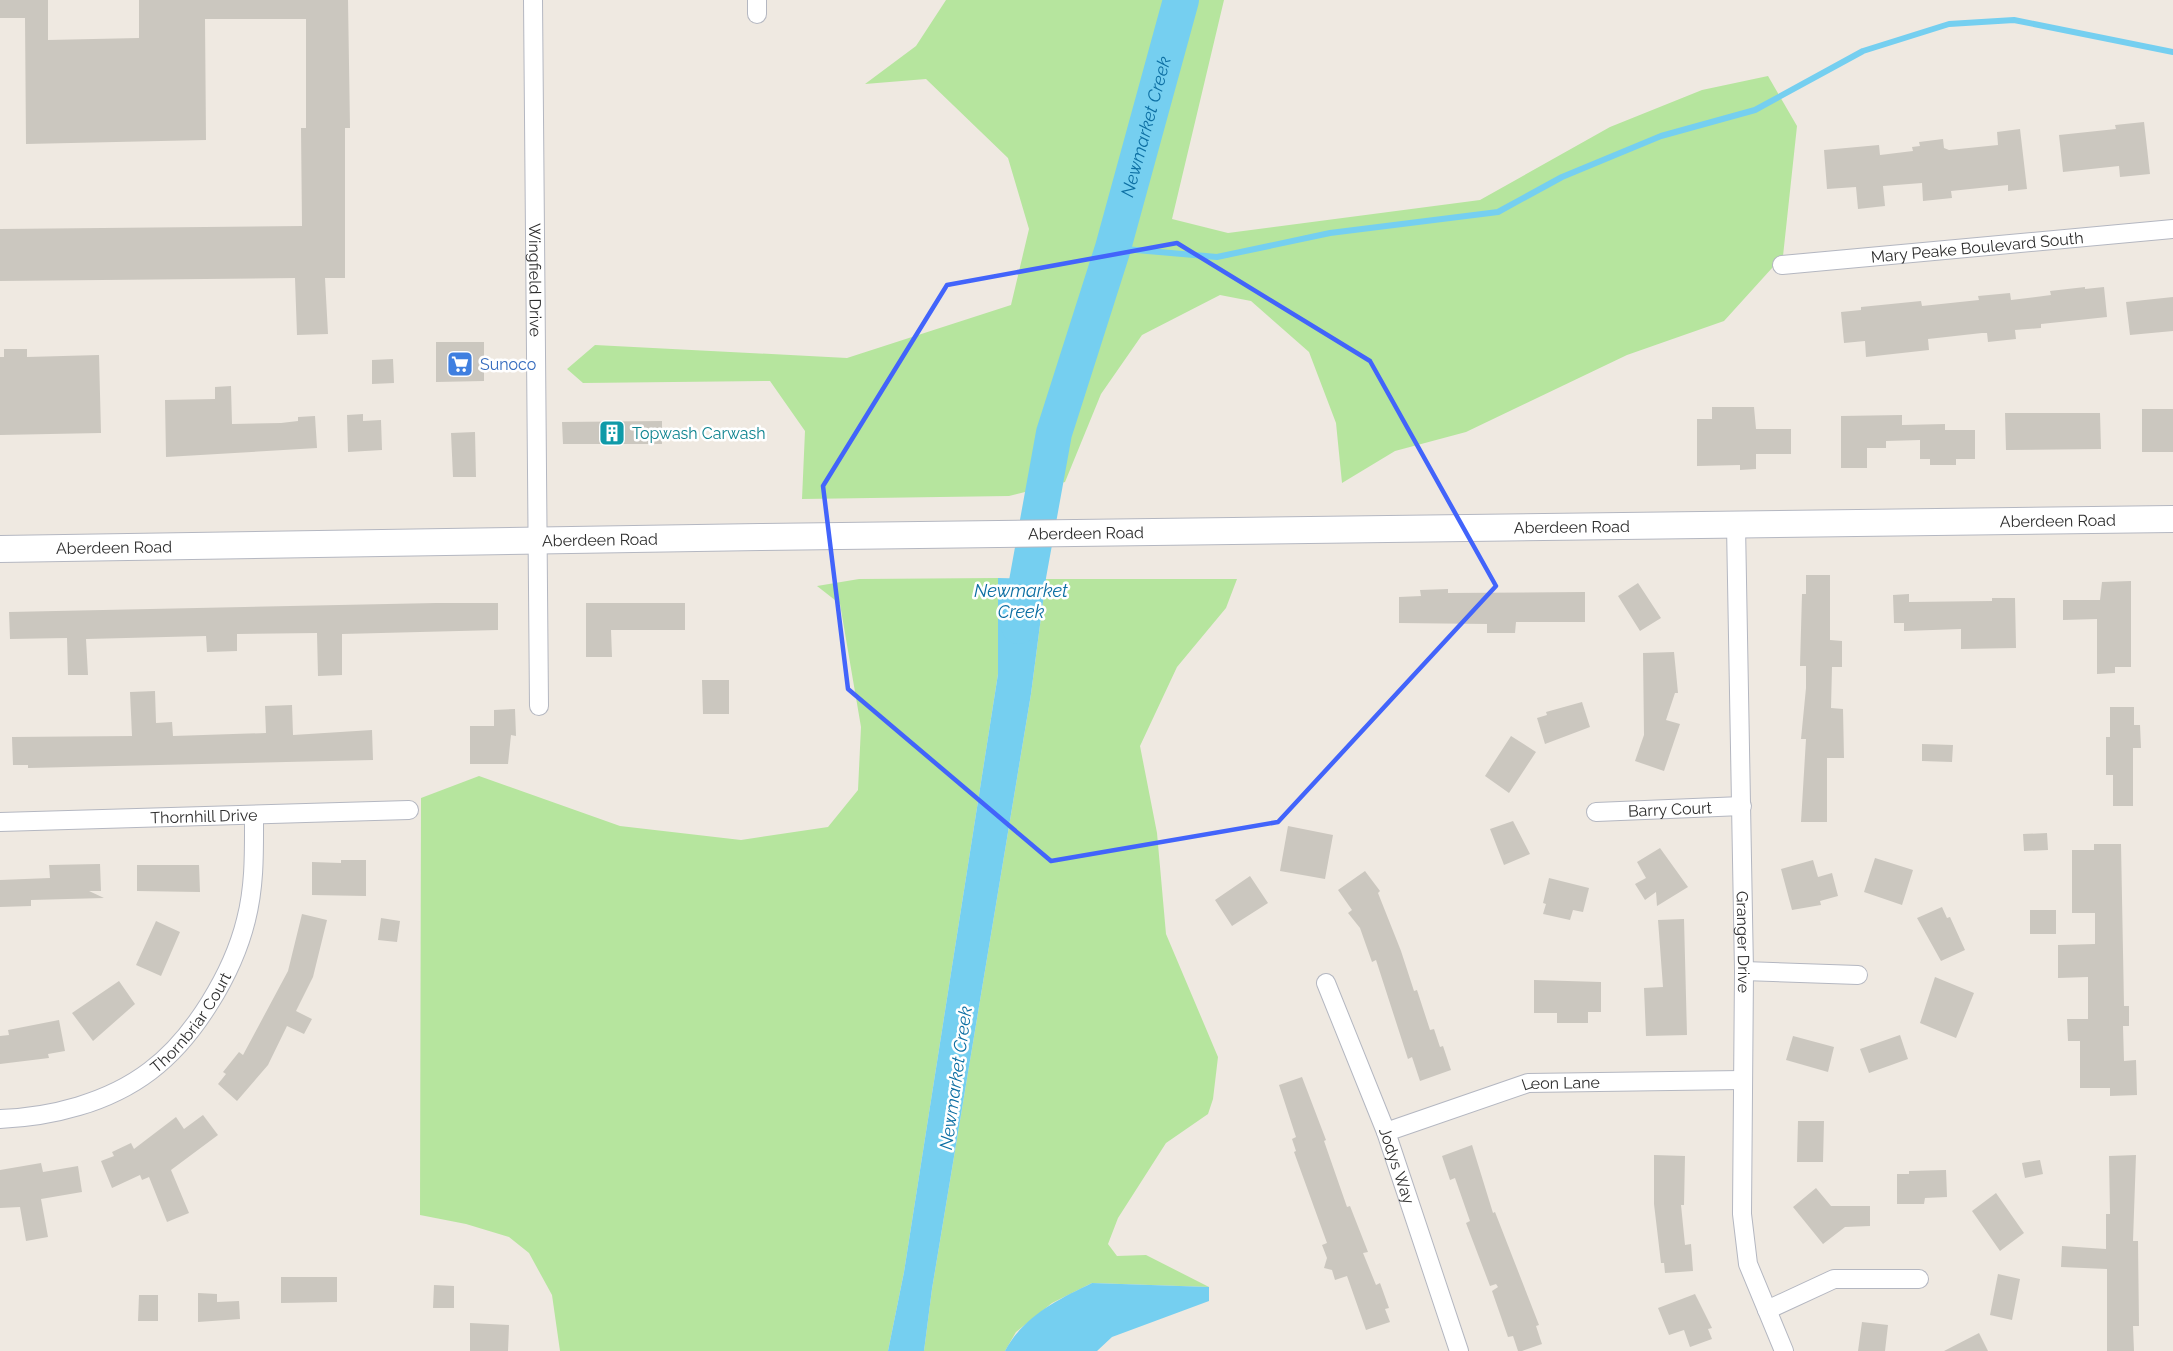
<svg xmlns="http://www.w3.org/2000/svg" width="2173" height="1351" viewBox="0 0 2173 1351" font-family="Raleway,sans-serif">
	<rect width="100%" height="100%" fill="#efe9e1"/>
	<path fill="#b6e59e" d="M946 0H1224L1172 219 1228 233 1480 200 1610 127 1702 90 1768 76 1797 126 1783 256 1724 321 1627 355 1466 432 1395 451 1342 483 1336 423 1309 352 1251 301 1220 295 1142 335 1101 394 1065 482 1009 496 802 499 805 431 770 381 583 383 567 369 595 345 847 358 1011 305 1029 229 1008 158 926 79 865 84 916 46Z
		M998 578V674L904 1272 888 1351H560L552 1295 529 1253 509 1237 466 1224 420 1215 421 798 479 776 620 826 741 840 828 827 858 790 861 727 840 604 817 586 859 579Z
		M1046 579H1237L1226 608 1177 667 1140 746 1157 833 1166 934 1218 1057 1213 1099 1208 1114 1166 1143 1118 1218 1108 1244 1117 1256 1146 1255 1209 1287 1092 1283 1052 1303 1016 1332 1005 1351H924L932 1289 1031 694Z"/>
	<path fill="#75cff0" d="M998 578 1046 579 1031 694 932 1289 924 1351H888L904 1272 998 674Z
		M1092 1283 1209 1287V1301L1112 1337 1097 1351H1005C1024 1316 1057 1300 1092 1283Z"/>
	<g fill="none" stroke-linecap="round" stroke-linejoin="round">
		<path stroke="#75cff0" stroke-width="6" d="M1113 248 1217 257 1330 233 1498 212 1562 177 1661 136 1755 110 1863 51 1949 24 2014 20 2173 52"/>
		<path stroke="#75cff0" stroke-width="36" id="s1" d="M1019 626 1054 433 1113 248 1181 0"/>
	</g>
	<path fill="#cbc7bf" d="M0 0H48V40L139 38V0H348L350 128H345V278H325L328 334 297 335 295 278 0 281V229L302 226 301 128H306V19H205L206 140 26 144 25 18H0Z
		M2144 122 2150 174 2120 177 2119 166 2063 172 2059 135 2116 129 2115 125Z
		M2020 129 2027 189 2008 191V185L1951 191 1952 198 1923 201 1922 183 1883 186 1885 206 1858 209 1856 187 1827 189 1824 150 1879 145 1880 155 1913 151 1912 147 1920 146 1919 142 1943 139 1944 148 1949 150 1998 145 1997 132Z
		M2085 287V289L2104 287 2107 317 2041 324V328L2015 330 2016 339 1988 342 1987 333H1982L1928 339 1929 350 1866 357 1865 341 1844 343 1841 312 1861 310V307L1921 301 1922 306 1979 300 1978 296 2010 293 2011 300 2051 295 2050 291Z
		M2173 297V331L2130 335 2126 302Z
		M436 342H484V381L436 382Z
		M4 349H27V357L99 355 101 433 0 435V357H4Z
		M393 359 394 383 372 384V360Z
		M231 386 232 424 281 423 298 421V417L315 416 317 448 166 457 165 400 215 399V387Z
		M1712 407H1754L1756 429H1791V454H1756V469L1740 470V465L1697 466V419H1712Z
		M2142 409H2173V452H2142Z
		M2005 413H2100L2101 449 2006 450Z
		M363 414V421L381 420 382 450 348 452 347 415Z
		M1902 415V425L1945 424V430H1975V459H1956V465H1930V459H1920V440L1886 441V448H1867V468H1841V416Z
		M662 421V444H563L562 422Z
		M475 432 476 477H453L451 433Z
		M1806 575H1830V640L1842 641V667H1832L1831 708 1843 709 1844 758H1827V822H1801L1806 739H1801L1806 688V666H1800L1802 594H1806Z
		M2131 581V667H2115V673L2097 674V619L2063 620V600H2100L2102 582Z
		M1638 583 1661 618 1640 631 1618 596Z
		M1448 589V593L1585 592V622H1516L1515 633H1487V624L1399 623V597L1421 596 1420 590Z
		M1909 594V602L1992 601V598H2015L2016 648 1961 649V629L1904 631V623H1894L1893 595Z
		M436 603H498V630L342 634V675L318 676 317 633 237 634V651L207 652 206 636 86 639 88 675H68L67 638 10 639 9 612Z
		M586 603H685V630H611L612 657H586Z
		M1674 652 1678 693H1675L1666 720 1680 724 1664 771 1635 761 1644 735 1643 653Z
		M702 680H729V714H703Z
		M155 691 156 723 172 722 173 736 266 733 265 706 292 705 293 735 372 730 373 760 28 768V765H13L12 737 132 736 130 692Z
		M1582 702 1590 727 1545 744 1537 718 1547 715 1546 712Z
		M2110 707H2134V725H2140L2141 748H2133V806H2113V775H2106V737H2110Z
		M515 709 516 736 511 735 508 764H470V726H494V710Z
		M1511 736 1536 752 1509 793 1485 776Z
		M1922 744 1953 745 1952 762 1922 761Z
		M1513 821 1530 854 1504 865 1490 829Z
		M1288 826 1333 835 1325 879 1280 871Z
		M2047 833 2048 850 2024 851 2023 834Z
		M2094 844H2121L2124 1006H2129V1026H2123L2124 1061 2136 1060 2137 1095 2110 1096V1088H2080V1041H2068L2067 1019H2088V977L2058 978V945L2095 944V913H2072V850H2094Z
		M1660 848 1688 887 1657 906 1656 892 1645 900 1635 884 1646 878 1637 862Z
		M1875 858 1913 870 1902 905 1864 892Z
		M341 860H366V896L312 895V862L341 863Z
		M1813 860 1818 877 1832 873 1838 896 1820 901 1821 905 1792 910 1781 869Z
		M100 864 101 891H89L104 898 31 900V906L0 907V880L50 878 49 865Z
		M137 865H199L200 892 137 891Z
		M1365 871 1380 891 1378 893 1401 951 1414 991 1417 990 1430 1030 1434 1029 1440 1047 1443 1046 1451 1070 1420 1081 1412 1057 1408 1059 1376 960 1372 962 1360 928 1348 913 1352 910 1338 890Z
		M1250 876 1268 903 1232 926 1215 900Z
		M1549 878 1589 888 1583 912 1573 910 1570 920 1543 914 1546 904 1543 903Z
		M1942 907 1947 918 1950 917 1965 950 1941 961 1917 918Z
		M2030 910H2056V934H2030Z
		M302 914 327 920 313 977 296 1011 312 1019 304 1034 287 1026 268 1065 237 1101 218 1084 226 1074 223 1072 239 1052 243 1055 288 971Z
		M381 918 400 921 397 942 378 940Z
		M1684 919 1687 1035 1646 1036 1644 988 1663 987 1658 920Z
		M156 921 180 932 161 976 136 965Z
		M1935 977 1974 993 1956 1038 1920 1023Z
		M1534 980 1601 982V1012H1588V1023H1557V1013H1534Z
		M119 981 135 1004 93 1041 72 1013Z
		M59 1020 65 1051 48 1054 49 1058 0 1064V1036L9 1035 8 1030Z
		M1900 1035 1908 1059 1869 1073 1860 1049Z
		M1793 1036 1834 1047 1828 1072 1786 1060Z
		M1302 1077 1326 1140 1324 1141 1347 1207 1350 1206 1368 1252 1363 1253 1376 1285 1380 1283 1389 1308 1385 1309 1390 1322 1366 1330 1347 1276 1335 1280 1332 1270 1324 1268 1327 1258 1322 1245 1327 1243 1294 1152 1296 1151 1292 1139 1296 1137 1279 1085Z
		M203 1115 218 1135 171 1170 189 1213 167 1222 149 1177 142 1180 140 1175 112 1188 101 1161 114 1156 112 1152 131 1143 134 1149 176 1117 184 1129Z
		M1798 1121H1824L1823 1162H1797Z
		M1472 1145 1493 1213 1495 1212 1539 1325 1536 1326 1542 1344 1522 1351H1518L1513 1336 1508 1337 1492 1291 1498 1287 1496 1284 1490 1286 1466 1223 1470 1221 1455 1178 1450 1180 1442 1156Z
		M1654 1155 1685 1156 1684 1205H1681L1685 1245 1691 1244 1693 1271 1665 1273 1664 1263H1661L1654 1204Z
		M2136 1155 2133 1241H2138L2139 1326H2133L2134 1351H2107V1269L2061 1267 2062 1246 2106 1249V1214H2110L2109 1156Z
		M2040 1160 2043 1174 2025 1178 2022 1163Z
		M41 1163 43 1172 78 1166 82 1192 41 1199 48 1237 26 1241 20 1207 0 1208V1170Z
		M1946 1170 1947 1197 1925 1198 1924 1204H1897V1174H1909V1171Z
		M1816 1188 1831 1206H1870V1226L1845 1227 1823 1244 1793 1207Z
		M1996 1193 2024 1233 2000 1251 1972 1211Z
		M1998 1274 2020 1279 2012 1320 1990 1315Z
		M281 1277H337V1302L281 1303Z
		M434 1285 454 1286V1308H433Z
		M198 1293 217 1294V1302L239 1301 240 1319 198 1322Z
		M1695 1294 1712 1328 1708 1329 1712 1339 1690 1347 1684 1330 1669 1335 1658 1308Z
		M139 1295H158V1321H138Z
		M1862 1322 1888 1325 1885 1351H1858Z
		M470 1323 509 1325 508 1351H470Z
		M1979 1333 1988 1351H1944Z"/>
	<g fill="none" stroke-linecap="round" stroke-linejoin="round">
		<defs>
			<g id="street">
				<path id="s2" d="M533 0 539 706"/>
				<path d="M757 14V0"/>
				<path id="s3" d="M1782 265 2173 229"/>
				<path id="s4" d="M1736 525 1744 971 1742 1214 1748 1264 1784 1351"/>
				<path id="s5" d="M1596 812 1742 806"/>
				<path id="s6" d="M0 822 409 810"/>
				<path d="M1744 971 1858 975"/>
				<path id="s7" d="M1326 983 1386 1132 1459 1351"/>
				<path id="s8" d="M0 1119C51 1117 108 1103 150 1071 194 1038 233 973 246 920 255 885 254 850 254 815"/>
				<path id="s9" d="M1386 1132 1528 1083 1742 1080"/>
				<path d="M1767 1310 1834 1279H1919"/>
			</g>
			<g id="secondary">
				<path id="s10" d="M0 549 760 537 2173 519"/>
			</g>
		</defs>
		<use href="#street" stroke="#b4b7c1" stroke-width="20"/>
		<use href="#secondary" stroke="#b4b7c1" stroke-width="28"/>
		<use href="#street" stroke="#fff" stroke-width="18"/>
		<use href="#secondary" stroke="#fff" stroke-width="26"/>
	</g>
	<path fill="none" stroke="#4264fb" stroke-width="4.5" stroke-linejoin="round" d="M1177 243 1370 361 1496 586 1278 822 1051 861 848 689 823 486 947 285Z"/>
	<defs>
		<symbol id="supermarket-square" viewBox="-11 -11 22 22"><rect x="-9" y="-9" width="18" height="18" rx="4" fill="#3f7fe0" stroke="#fff"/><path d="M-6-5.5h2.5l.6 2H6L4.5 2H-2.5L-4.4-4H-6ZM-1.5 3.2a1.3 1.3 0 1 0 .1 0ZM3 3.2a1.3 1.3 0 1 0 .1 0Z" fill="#fff"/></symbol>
		<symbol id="building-square" viewBox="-11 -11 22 22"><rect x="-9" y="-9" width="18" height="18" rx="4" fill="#0f9aa8" stroke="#fff"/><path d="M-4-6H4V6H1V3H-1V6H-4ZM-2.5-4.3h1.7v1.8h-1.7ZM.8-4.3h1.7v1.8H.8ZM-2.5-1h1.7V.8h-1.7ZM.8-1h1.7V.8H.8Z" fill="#fff"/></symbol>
	</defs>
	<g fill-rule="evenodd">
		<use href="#supermarket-square" x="445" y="349" width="30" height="30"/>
		<use href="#building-square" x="597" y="418" width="30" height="30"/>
	</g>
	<g text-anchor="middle" stroke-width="5" stroke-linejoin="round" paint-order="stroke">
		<g font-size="16" fill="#2e2e2e" stroke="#fff">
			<text dy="6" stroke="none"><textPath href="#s3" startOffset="196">Mary Peake Boulevard South</textPath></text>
			<text dy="6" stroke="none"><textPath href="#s2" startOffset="280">Wingfield Drive</textPath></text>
			<text dy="6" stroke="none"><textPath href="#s10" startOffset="2058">Aberdeen Road</textPath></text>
			<text dy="6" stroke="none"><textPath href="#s10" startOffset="1572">Aberdeen Road</textPath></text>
			<text dy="6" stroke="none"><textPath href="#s10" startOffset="1086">Aberdeen Road</textPath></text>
			<text dy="6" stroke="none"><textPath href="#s10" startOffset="600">Aberdeen Road</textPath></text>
			<text dy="6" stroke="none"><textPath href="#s10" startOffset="114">Aberdeen Road</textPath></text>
			<text dy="6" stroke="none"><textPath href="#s5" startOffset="74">Barry Court</textPath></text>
			<text dy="6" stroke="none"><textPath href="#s6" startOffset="204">Thornhill Drive</textPath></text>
			<text dy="6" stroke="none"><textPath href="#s4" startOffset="417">Granger Drive</textPath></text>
			<text dy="6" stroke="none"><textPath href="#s8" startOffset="224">Thornbriar Court</textPath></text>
			<text dy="6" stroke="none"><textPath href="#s9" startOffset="183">Leon Lane</textPath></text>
			<text dy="6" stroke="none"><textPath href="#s7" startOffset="196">Jodys Way</textPath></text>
		</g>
		<g font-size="16" fill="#366cbe" stroke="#fff" text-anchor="start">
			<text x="480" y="370">Sunoco</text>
		</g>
		<g font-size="16" fill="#0d838f" stroke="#fff" text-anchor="start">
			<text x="632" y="439">Topwash Carwash</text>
		</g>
		<g font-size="18" font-style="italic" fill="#0d6fa3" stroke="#fff">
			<text dy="6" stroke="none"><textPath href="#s1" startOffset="516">Newmarket Creek</textPath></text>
			<text x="1021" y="597">Newmarket<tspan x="1021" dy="21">Creek</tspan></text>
			<text transform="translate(956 1078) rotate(-82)" y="6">Newmarket Creek</text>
		</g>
	</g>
</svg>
